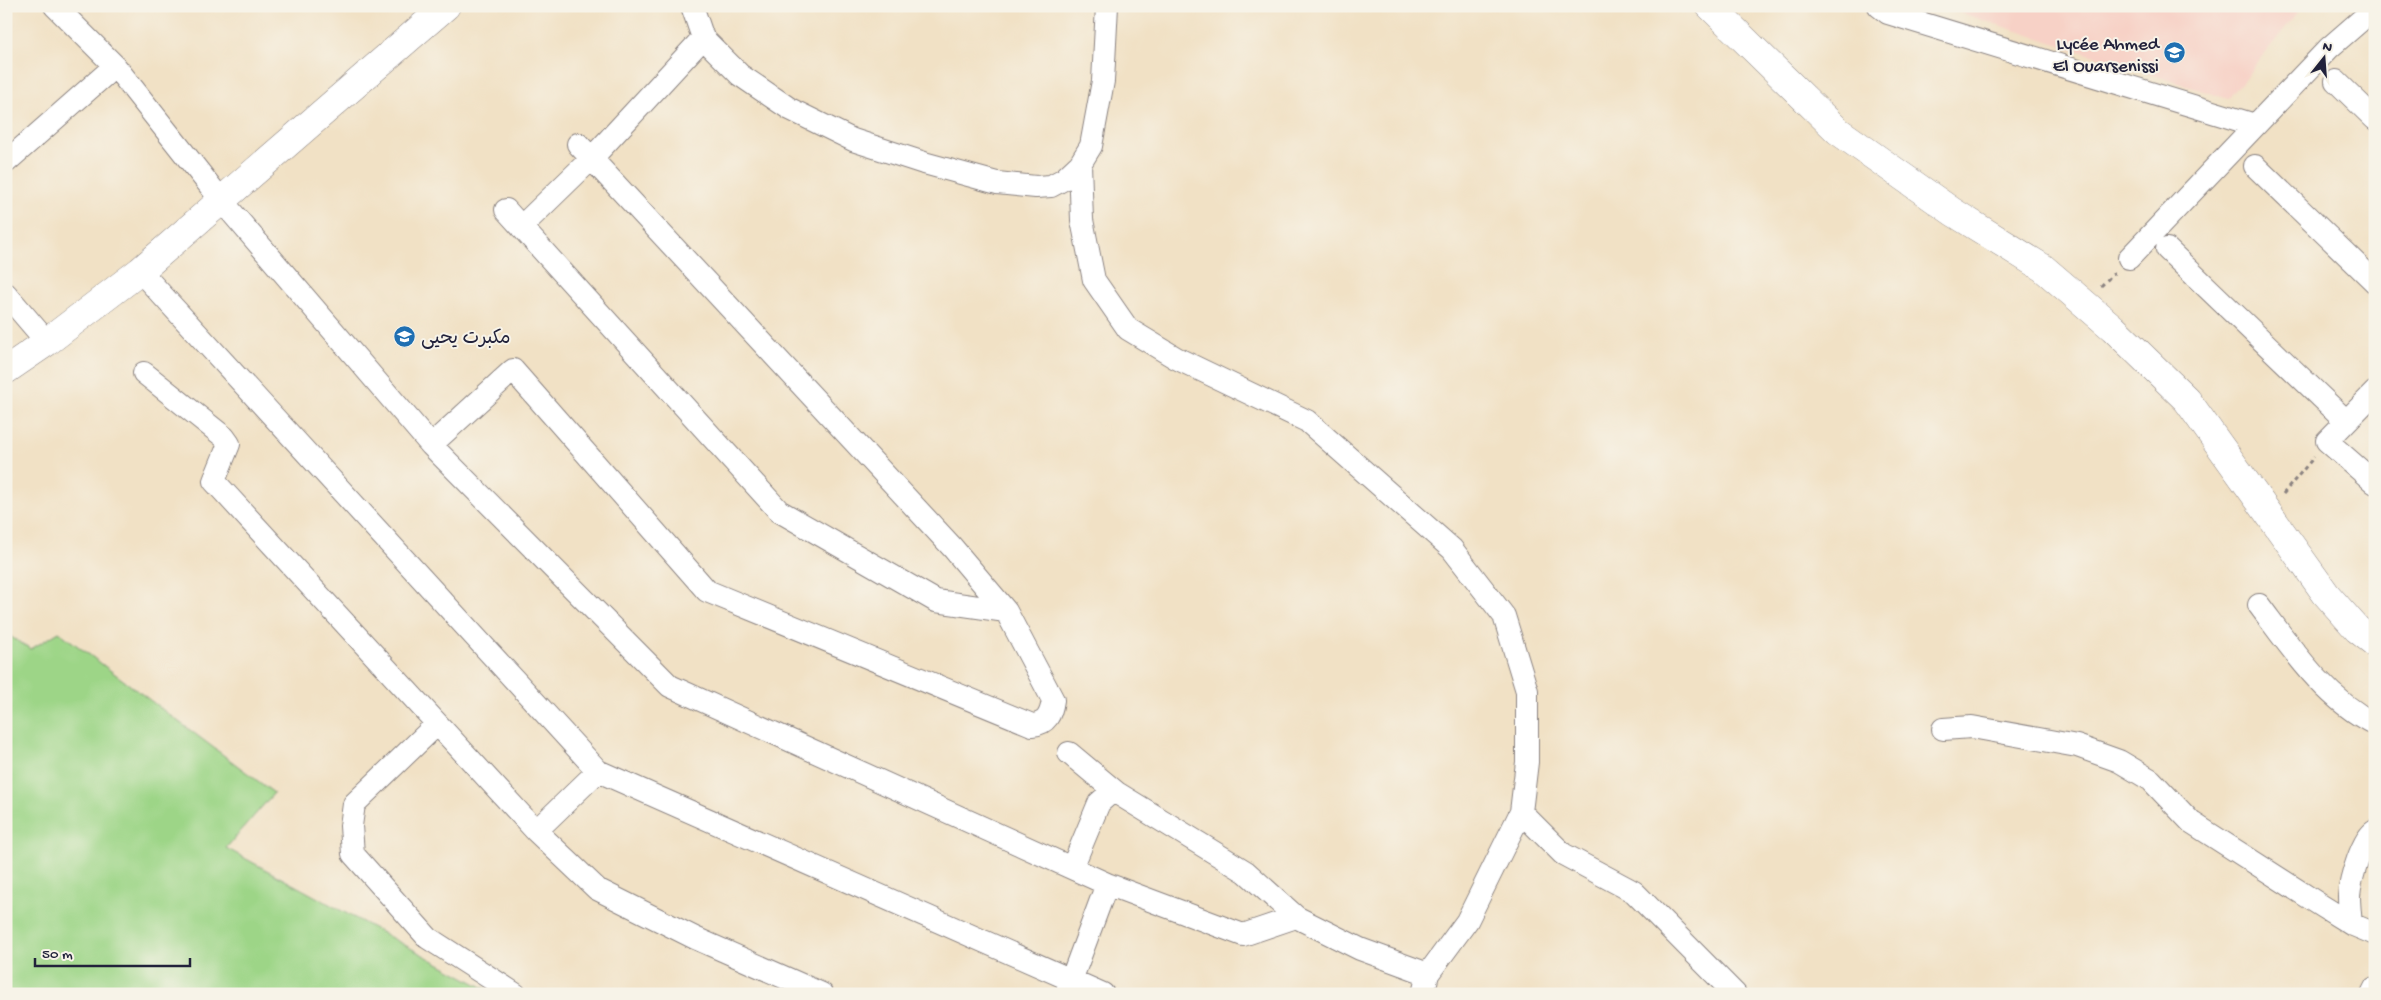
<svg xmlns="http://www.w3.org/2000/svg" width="2381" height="1000" viewBox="0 0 2381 1000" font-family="'Gochi Hand','Playpen Sans Arabic',sans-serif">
	<rect width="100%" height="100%" fill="#f7f3e8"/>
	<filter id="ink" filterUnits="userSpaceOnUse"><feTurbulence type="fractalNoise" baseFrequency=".02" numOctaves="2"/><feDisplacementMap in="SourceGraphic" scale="10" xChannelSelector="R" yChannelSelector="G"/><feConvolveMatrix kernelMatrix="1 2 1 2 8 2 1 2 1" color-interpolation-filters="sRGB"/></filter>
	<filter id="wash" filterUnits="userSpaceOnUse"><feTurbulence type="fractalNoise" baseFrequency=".0096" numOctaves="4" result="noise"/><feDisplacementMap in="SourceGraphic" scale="20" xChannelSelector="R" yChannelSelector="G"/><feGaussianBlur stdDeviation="1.12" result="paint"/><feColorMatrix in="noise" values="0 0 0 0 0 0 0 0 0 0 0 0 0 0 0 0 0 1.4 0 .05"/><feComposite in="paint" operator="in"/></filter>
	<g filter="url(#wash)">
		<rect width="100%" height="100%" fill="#f1e1c5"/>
		<path fill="#f7d1c6" d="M1939 6H2303L2228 99Z"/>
		<path fill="#9dd587" stroke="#607c61" d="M59 632 274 793 226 848 495 994H6V634L31 649Z"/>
	</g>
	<g filter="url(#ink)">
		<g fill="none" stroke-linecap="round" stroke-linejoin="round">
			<defs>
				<path id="street" d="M55 6 115 66 222 201 431 445 670 686 1107 884 1066 994
					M692 6 703 38 740 75 790 109 853 140 924 163 997 183 1036 187 1051 186 1064 179 1080 164 1091 146 1103 81 1107 6
					M1879 6 1888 13 2255 125
					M2336 81 2375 119
					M6 162 115 66
					M1080 164 1082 220 1094 280 1128 329 1176 358 1307 421 1452 549 1504 616 1527 691V762L1521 812 1467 921 1428 974 1423 994
					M2255 166 2375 282
					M506 210 779 511 936 601 1006 611
					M521 227 592 158 703 38
					M2167 249 2346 421
					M2129 258 2329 48 2375 8
					M140 271 598 771 1103 994
					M6 294 47 342
					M144 373 224 437 229 444 214 481 536 831 597 889 695 938 822 994
					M2375 392 2327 441 2375 483
					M431 445 513 370 707 591 1032 725C1047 724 1051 714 1053 700L1006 611 952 547 578 144
					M2259 605C2292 649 2325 699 2375 724
					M437 724 354 804 351 826 353 854 428 938 515 994
					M1943 729 1972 727 2077 746 2119 761 2151 780 2191 822 2322 906 2351 924 2375 934
					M1069 753 1117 793
					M1521 812 1563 854 1634 892 1735 994
					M536 831 598 771
					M1072 868 1099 803 1108 795 1117 793 1246 872 1296 917 1360 949 1428 974
					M1107 884 1243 935 1296 917
					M2351 924C2350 914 2349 905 2349 896 2350 881 2362 838 2375 831
					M2372 994 2375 988"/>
				<path id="secondary" d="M1710 6 1838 131 1953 212 2043 268 2113 328 2187 400 2326 594 2357 629 2375 643
					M6 370 47 342 140 271 446 6"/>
			</defs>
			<use href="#street" stroke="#8a8280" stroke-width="24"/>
			<use href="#secondary" stroke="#8a8280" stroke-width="29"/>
			<path stroke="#8a8280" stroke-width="3" stroke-dasharray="4 4" stroke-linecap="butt" d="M2101 286 2114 273
				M2283 494 2314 457"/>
			<use href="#street" stroke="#fff" stroke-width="22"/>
			<use href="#secondary" stroke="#fff" stroke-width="28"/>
		</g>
	</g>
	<defs>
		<symbol id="school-disc" viewBox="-11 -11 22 22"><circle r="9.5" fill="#1f6fb2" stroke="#f7f3e8"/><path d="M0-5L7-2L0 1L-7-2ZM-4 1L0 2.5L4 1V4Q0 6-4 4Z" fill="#fff"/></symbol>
	</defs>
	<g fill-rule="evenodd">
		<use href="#school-disc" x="2162" y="40" width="25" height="25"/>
		<use href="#school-disc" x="392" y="324" width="25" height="25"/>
	</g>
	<g text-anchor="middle" stroke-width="4" stroke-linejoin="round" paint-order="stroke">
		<g font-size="19" fill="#22223b" stroke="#f7f3e8" text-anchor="end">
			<text x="2159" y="49">Lycée Ahmed<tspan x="2159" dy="22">El Ouarsenissi</tspan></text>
			<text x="421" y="343" text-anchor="start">مكبرت يحيى</text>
		</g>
	</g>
	<rect width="2381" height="1000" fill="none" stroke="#f7f3e8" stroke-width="25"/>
	<g transform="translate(2324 58) rotate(17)" stroke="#f7f3e8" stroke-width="4" paint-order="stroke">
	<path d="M0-4L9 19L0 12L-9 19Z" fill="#22223b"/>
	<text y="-8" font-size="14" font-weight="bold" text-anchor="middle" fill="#22223b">N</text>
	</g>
	<path d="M35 958v8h155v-8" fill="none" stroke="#22223b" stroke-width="2.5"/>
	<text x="42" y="958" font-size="15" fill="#22223b" stroke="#f7f3e8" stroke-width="4" paint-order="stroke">50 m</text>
</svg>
